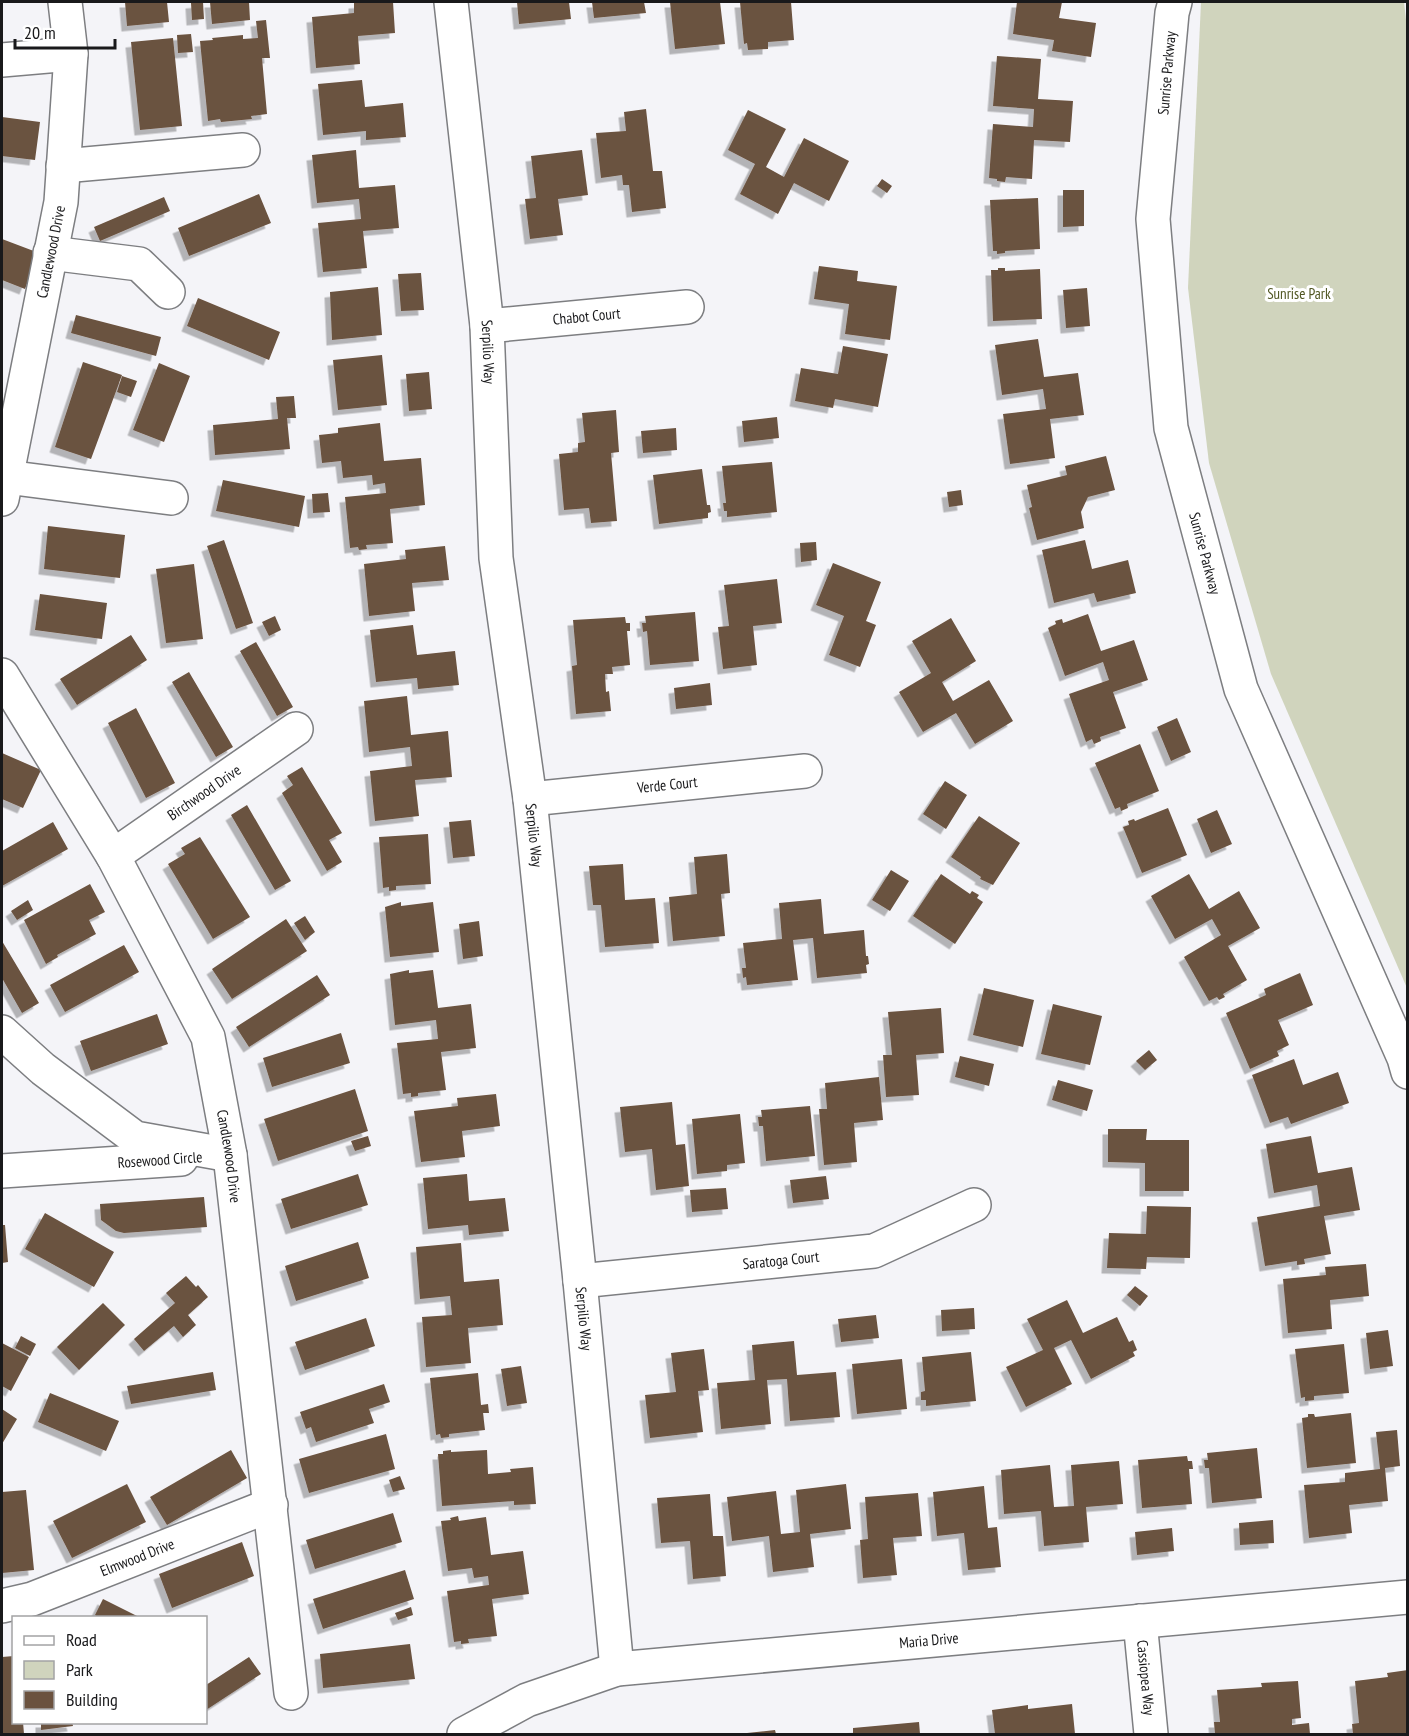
<svg xmlns="http://www.w3.org/2000/svg" width="1409" height="1736" viewBox="0 0 1409 1736" font-family="'PT Sans Narrow',sans-serif">
	<defs>
		<filter id="shadow"><feDropShadow dx="-5.5" dy="5.5" stdDeviation="0" flood-color="#0004"/></filter>
	</defs>
	<rect width="100%" height="100%" fill="#f4f4f8"/>
	<path fill="#d0d4bd" d="M1201 2H1404L1408 37 1407 988 1271 674 1209 463 1188 288Z"/>
	<path fill="#6b523f" filter="url(#shadow)" d="M125 2H167L169 22 127 26Z
		M203 2 204 19 192 20 191 3Z
		M210 2H249L250 20 212 24Z
		M371 2H393L395 33 358 36 360 64 316 68 312 17 354 13V3Z
		M517 2H569L571 19 519 24Z
		M592 2H644L646 13 594 18Z
		M670 2H720L725 44 675 49Z
		M740 2H791L794 40 768 42V49L748 50 747 43 744 44Z
		M1017 2H1062L1059 18 1096 23 1091 57 1052 51 1054 40 1013 34Z
		M266 20 270 58H262L267 114 251 116 252 119 221 122 220 119 208 121 200 41 213 40 212 38 243 35V39L258 38 256 21Z
		M191 34 193 52 178 53 177 35Z
		M173 38 182 126 140 130 131 42Z
		M997 56 1041 59 1038 99 1073 101 1070 142 1034 140 1032 179 1006 177 1005 182 997 181V179L989 178 993 124 1033 127 1034 109 993 106Z
		M362 80 365 107 403 103 406 137 366 140V131L323 135 318 84Z
		M646 109 653 171H662L666 208 632 212 629 185H623L622 175 601 178 596 133 626 131 624 112Z
		M748 110 786 129 766 167 784 177 804 138 849 161 829 201 794 183 778 214 740 194 755 164 728 150Z
		M2 117 40 122 35 160 2 156Z
		M356 150 359 188 395 185 399 228 363 231 367 268 323 272 318 223 361 219 359 199 317 203 312 155Z
		M582 150 588 195 558 199 563 235 530 239 525 199 536 198 531 156Z
		M882 179 892 186 887 193 877 186Z
		M1063 190H1084V226L1063 227Z
		M259 194 271 223 189 256 178 228Z
		M164 197 170 211 100 241 94 227Z
		M1038 198 1040 249 1005 251V253L997 254V251H993L990 200Z
		M2 239 39 253 25 289 2 280Z
		M819 266 858 271 857 281 897 286 890 340 845 334 849 304 814 299Z
		M998 268H1005V271L1040 269 1042 319 993 321 991 270H998Z
		M421 273 424 310 401 311 398 274Z
		M378 287 382 335 332 340 330 292Z
		M1087 288 1090 326 1066 328 1063 290Z
		M198 298 280 332 269 360 187 326Z
		M76 315 161 337 156 356 71 333Z
		M1038 339 1044 377 1078 373 1084 415 1050 419 1055 458 1010 464 1003 414 1046 409 1043 389 1002 395 995 345Z
		M843 346 888 354 878 407 835 399 833 408 795 401 801 368 838 374Z
		M382 355 387 405 338 410 333 360Z
		M83 362 122 375 91 459 55 447Z
		M159 363 190 376 164 442 133 430Z
		M429 372 432 409 409 411 406 374Z
		M122 376 137 381 131 397 117 392Z
		M294 396 296 418H287L290 449 215 455 213 425 278 419 276 397Z
		M616 410 619 452 611 453 617 521 591 523 589 508 564 510 559 454 578 452V443L585 442 582 413Z
		M777 417 779 438 744 442 742 421Z
		M380 423 384 461 421 458 425 505 390 509 393 543 366 545 367 549 359 550 358 547 350 548 345 497 386 493 385 483 373 485 372 475 343 478 341 461 322 463 319 435 338 433V428Z
		M676 428 677 450 643 453 641 431Z
		M1106 456 1115 490 1088 497 1081 512 1084 528 1037 540 1029 508 1032 507 1027 485 1067 475 1065 466Z
		M772 462 777 512 727 517V511H724L723 503H726L722 466Z
		M702 469 707 505H710L711 512 708 513V518L659 524 653 475Z
		M223 480 305 496 299 527 216 511Z
		M961 490 963 505 949 507 947 492Z
		M328 493 330 512 313 513 312 494Z
		M48 526 125 535 120 578 44 569Z
		M224 540 253 623 236 629 207 546Z
		M1085 540 1092 569 1128 560 1136 593 1097 602 1094 593 1054 603 1042 550Z
		M816 542 817 560 801 562 800 543Z
		M445 546 449 580 412 583 415 611 369 616 364 564 406 559 405 550Z
		M833 563 881 582 866 621 876 625 860 667 829 655 844 616 816 605Z
		M194 564 203 639 166 643 156 569Z
		M777 579 782 623 753 626 757 665 723 669 718 627 729 626 724 585Z
		M40 594 107 603 102 639 35 630Z
		M695 612 699 661 650 665 647 631 643 632 642 623H646L645 616Z
		M1088 614 1101 651 1134 640 1148 680 1113 692 1126 728 1100 737 1101 741 1094 744 1092 739 1086 742 1069 694 1109 680 1103 662 1065 676 1048 628 1056 624 1055 621 1062 619 1063 623Z
		M275 616 281 630 269 636 262 622Z
		M625 617 626 623H630V631H627L630 665 612 667 613 674H605L606 692 609 691 611 711 576 714 572 666 577 665 573 620Z
		M951 618 976 661 942 682 953 701 989 680 1013 721 975 744 956 713 923 732 899 692 931 673 912 641Z
		M413 625 417 655 455 651 459 685 418 689 417 678 376 682 370 630Z
		M131 635 147 660 77 705 60 679Z
		M256 642 293 707 277 716 240 651Z
		M189 672 233 747 216 757 172 682Z
		M710 683 712 705 676 709 674 688Z
		M407 696 411 735 448 731 452 777 415 780 419 816 375 821 370 771 412 766 410 747 369 752 364 701Z
		M136 708 175 783 146 798 108 723Z
		M1177 718 1191 752 1171 761 1157 727Z
		M1140 744 1159 791 1127 804 1128 808 1121 811 1120 807 1115 809 1095 763Z
		M2 753 41 770 23 808 2 799Z
		M302 767 342 833 329 840 342 862 327 871 282 793 293 785 287 776Z
		M945 781 967 795 946 829 923 814Z
		M247 805 291 881 275 890 231 815Z
		M1168 808 1187 855 1142 873 1123 827 1129 825 1128 821 1134 819 1135 821Z
		M1217 810 1232 844 1211 853 1197 819Z
		M979 816 1020 843 993 885 980 879 981 877 951 857Z
		M471 820 475 856 453 858 449 822Z
		M53 822 68 849 2 886V851Z
		M428 834 431 884 396 886V890L389 891V887L383 888 379 837Z
		M200 837 250 917 213 939 168 864 185 854 181 848Z
		M727 854 730 893 721 894 725 936 673 941 669 897 697 894 694 857Z
		M623 864 625 900 655 898 659 943 605 947 601 905H593L589 866Z
		M891 870 909 881 890 911 872 900Z
		M941 874 970 894 972 891 979 895 977 898 983 902 955 944 913 916Z
		M1189 874 1209 909 1239 891 1260 928 1228 946 1247 980 1223 994 1225 997 1219 1000 1217 997 1209 1001 1184 957 1221 935 1212 919 1175 939 1151 896Z
		M90 884 105 912 89 920 96 934 57 955 58 957 46 964 24 920Z
		M821 899 824 934 864 930 866 956H868L869 964 866 965 867 973 817 978 813 938 793 940 798 980 747 985 746 977 743 978 742 968H746L743 943 782 939 779 903Z
		M28 900 33 910 17 920 11 911Z
		M401 902V906L433 902 439 952 390 957 385 907Z
		M305 916 315 932 305 940 294 923Z
		M286 919 307 951 232 999 212 969Z
		M479 921 483 956 463 959 459 924Z
		M2 941 39 1003 22 1013 2 978Z
		M124 945 139 972 65 1012 50 985Z
		M409 970V973L433 970 438 1008 471 1004 476 1048 441 1052 446 1090 418 1093V1096L411 1097V1093L403 1094 397 1043 438 1039 436 1020 395 1025 390 974Z
		M1300 973 1313 1005 1278 1020 1289 1045 1277 1051 1279 1056 1250 1069 1226 1013 1266 995 1264 989Z
		M317 975 330 995 249 1047 236 1027Z
		M984 988 1034 1000 1023 1047 973 1035Z
		M1053 1004 1102 1016 1090 1065 1041 1054Z
		M941 1008 944 1053 916 1055 919 1095 886 1097 883 1055H892L888 1012Z
		M157 1014 168 1044 91 1071 80 1041Z
		M341 1033 350 1063 272 1087 263 1058Z
		M1149 1050 1157 1060 1145 1070 1136 1061Z
		M960 1056 994 1064 989 1086 955 1077Z
		M1294 1059 1303 1085 1338 1072 1349 1103 1291 1124 1288 1117 1270 1123 1252 1075Z
		M879 1077 883 1120 854 1123 857 1162 824 1165 819 1109H827L825 1083Z
		M1058 1080 1093 1090 1087 1111 1052 1100Z
		M355 1089 368 1131 278 1161 264 1119Z
		M496 1094 500 1126 462 1131 465 1157 421 1162 414 1111 458 1106 457 1098Z
		M672 1102 676 1145 685 1144 689 1186 656 1190 652 1149 625 1152 620 1107Z
		M810 1106 815 1156 766 1161 763 1126H759L758 1117H762L761 1110Z
		M740 1114 745 1163 727 1165V1171L697 1174 692 1119Z
		M1108 1129H1147L1146 1140H1189V1191H1145V1163L1108 1162Z
		M368 1136 371 1146 355 1151 351 1141Z
		M1311 1136 1318 1173 1352 1167 1360 1210 1324 1216 1331 1254 1304 1259 1305 1264 1297 1265V1261L1265 1266 1257 1217 1320 1206 1317 1185 1274 1193 1266 1144Z
		M358 1174 368 1205 291 1229 281 1199Z
		M467 1174 469 1201 505 1198 509 1231 469 1235 468 1225 428 1229 423 1178Z
		M826 1176 829 1199 793 1203 790 1180Z
		M726 1188 728 1209 692 1212 690 1190Z
		M204 1197 207 1227 124 1233 116 1231 101 1220 100 1204Z
		M1147 1206 1191 1207 1190 1258 1147 1257 1146 1269 1107 1268 1109 1233 1146 1234Z
		M45 1213 114 1252 94 1287 25 1249Z
		M2 1225H5L8 1262 2 1263Z
		M358 1242 369 1278 296 1301 285 1266Z
		M461 1243 464 1282 499 1279 503 1325 468 1328 471 1363 426 1367 422 1317 452 1315 450 1296 420 1299 416 1247Z
		M1366 1264 1369 1296 1330 1300 1332 1329 1288 1333 1283 1279 1326 1275 1325 1267Z
		M186 1276 196 1287 198 1285 208 1297 188 1315 196 1325 183 1337 174 1326 144 1351 134 1339 175 1303 166 1293Z
		M1135 1286 1148 1296 1140 1306 1127 1295Z
		M1067 1300 1083 1333 1117 1317 1129 1342 1133 1340 1137 1350 1133 1352 1135 1356 1091 1379 1071 1340 1054 1348 1072 1384 1026 1407 1006 1367 1043 1350 1027 1319Z
		M103 1303 125 1325 79 1370 57 1347Z
		M974 1308 975 1329 942 1331 941 1310Z
		M876 1315 879 1338 841 1342 838 1319Z
		M366 1318 375 1346 305 1370 295 1342Z
		M1388 1330 1393 1366 1370 1369 1366 1333Z
		M21 1336 36 1344 30 1356 15 1348Z
		M794 1341 797 1375 836 1372 840 1417 790 1421 787 1379 767 1380 771 1424 721 1429 717 1383 755 1380 752 1345Z
		M2 1343 29 1357 11 1391 2 1386Z
		M1344 1344 1349 1393 1314 1396V1400L1305 1401V1397L1301 1398 1295 1349Z
		M704 1349 709 1390 698 1391 703 1432 650 1438 645 1395 676 1392 671 1353Z
		M971 1352 976 1401 926 1406V1400H921V1392L925 1391 922 1357Z
		M902 1359 907 1409 857 1414 852 1364Z
		M521 1366 527 1403 507 1406 501 1369Z
		M213 1372 216 1390 131 1404 127 1386Z
		M478 1373 481 1405 488 1404 489 1413H483L485 1430 449 1434V1437L441 1438 440 1434 436 1435 430 1378Z
		M384 1384 390 1402 369 1409 374 1423 316 1442 311 1427 306 1429 300 1412Z
		M50 1393 119 1421 106 1451 38 1422Z
		M2 1409 17 1419 2 1444Z
		M1351 1413 1356 1463 1307 1468 1302 1418 1308 1417V1414H1314L1315 1417Z
		M1397 1430 1400 1466 1385 1468 1388 1501 1349 1505 1352 1533 1309 1538 1304 1485 1345 1482V1473L1380 1469 1376 1432Z
		M386 1434 395 1469 309 1493 299 1459Z
		M1257 1448 1262 1498 1212 1503 1209 1468H1205L1204 1460H1208L1207 1453Z
		M231 1450 247 1478 167 1525 150 1497Z
		M451 1450V1452L487 1450 488 1474 511 1472 510 1469 533 1467 536 1504 514 1505V1501L442 1506 438 1454H443V1451Z
		M1187 1456 1188 1461H1192L1193 1469H1189L1192 1504 1142 1508 1138 1460Z
		M1119 1461 1123 1504 1086 1507 1089 1542 1044 1546 1041 1511 1004 1514 1001 1470 1050 1465 1054 1507 1074 1506 1071 1465Z
		M400 1476 405 1489 393 1492 389 1480Z
		M127 1484 146 1522 72 1558 53 1521Z
		M846 1484 851 1529 810 1534 814 1567 773 1572 769 1536 732 1541 727 1497 776 1491 781 1534 800 1532 796 1490Z
		M984 1486 988 1528 997 1527 1001 1567 968 1570 964 1533 937 1536 933 1492Z
		M26 1490 34 1570 2 1573V1492Z
		M918 1493 922 1536 893 1538 897 1575 863 1578 860 1540 868 1539 865 1497Z
		M710 1494 713 1536H723L726 1576 693 1579 690 1541 661 1543 657 1498Z
		M393 1513 402 1542 315 1569 306 1540Z
		M458 1516 459 1521 486 1517 491 1555 523 1551 529 1594 492 1599 497 1636 468 1639 469 1643 461 1644V1641L454 1642 447 1591 489 1585 488 1576 474 1578 472 1568 448 1571 441 1521 451 1520 450 1518Z
		M1273 1520 1274 1543 1240 1545 1239 1523Z
		M1172 1528 1174 1551 1137 1555 1135 1532Z
		M242 1542 254 1576 172 1608 159 1574Z
		M405 1570 414 1599 323 1629 313 1599Z
		M103 1599 141 1618H99L95 1615Z
		M411 1607 413 1615 398 1620 395 1613Z
		M410 1644 415 1679 323 1688 320 1654Z
		M14 1656V1722H23L24 1734H2V1657Z
		M249 1657 261 1674 206 1710V1685Z
		M1408 1670V1733L1353 1734 1352 1724 1359 1723 1355 1681 1388 1677 1387 1673Z
		M1298 1681 1301 1718 1292 1719V1725L1309 1723 1310 1734H1215L1214 1722H1220L1217 1690 1262 1687 1261 1683Z
		M1072 1704 1075 1734H995L992 1710 1028 1705V1709Z
		M41 1722H72L73 1726 41 1730Z
		M919 1722 920 1734H853V1728Z
		M775 1730 776 1734H747V1733Z"/>
	<g fill="none" stroke-linecap="round" stroke-linejoin="round">
		<defs>
			<g id="minor">
				<path id="s1" d="M451 2 487 326 496 558 530 799 580 1281 617 1669"/>
				<path id="s2" d="M1175 2 1172 13 1153 219 1171 428 1241 689 1404 1058 1408 1072"/>
				<path d="M2 60 71 54"/>
				<path d="M63 166 243 150"/>
				<path d="M50 253 139 264 168 292"/>
				<path id="s3" d="M487 326 687 307"/>
				<path d="M6 477 171 498"/>
				<path id="s4" d="M2 499 61 202 71 54 65 2"/>
				<path id="s5" d="M2 675 113 856 208 1037 230 1155 291 1693"/>
				<path id="s6" d="M530 799 805 771"/>
				<path id="s7" d="M113 856 296 729"/>
				<path d="M2 1032 43 1069 135 1138 230 1155"/>
				<path d="M2 1171 181 1159"/>
				<path id="s8" d="M580 1281 874 1251 974 1205"/>
				<path id="s9" d="M2 1606 32 1599 271 1505"/>
				<path id="s10" d="M1140 1621 1151 1734"/>
				<path id="s11" d="M464 1734 527 1700 617 1669 1408 1597"/>
			</g>
		</defs>
		<use href="#minor" stroke="#7d7e81" stroke-width="36"/>
		<use href="#minor" stroke="#fff" stroke-width="33"/>
	</g>
	<g text-anchor="middle" stroke-width="6" stroke-linejoin="round" paint-order="stroke">
		<g font-size="15" fill="#19191b" stroke="#fff">
			<text transform="translate(1167 73) rotate(-85)" y="5">Sunrise Parkway</text>
			<text dy="5" stroke="none"><textPath href="#s4" startOffset="252">Candlewood Drive</textPath></text>
			<text dy="5" stroke="none"><textPath href="#s3" startOffset="100">Chabot Court</textPath></text>
			<text dy="5" stroke="none"><textPath href="#s1" startOffset="352">Serpilio Way</textPath></text>
			<text dy="5" stroke="none"><textPath href="#s2" startOffset="558">Sunrise Parkway</textPath></text>
			<text dy="5" stroke="none"><textPath href="#s6" startOffset="138">Verde Court</textPath></text>
			<text dy="5" stroke="none"><textPath href="#s7" startOffset="111">Birchwood Drive</textPath></text>
			<text dy="5" stroke="none"><textPath href="#s1" startOffset="838">Serpilio Way</textPath></text>
			<text dy="5" stroke="none"><textPath href="#s5" startOffset="538">Candlewood Drive</textPath></text>
			<text transform="translate(160 1160) rotate(-4)" y="5">Rosewood Circle</text>
			<text dy="5" stroke="none"><textPath href="#s8" startOffset="202">Saratoga Court</textPath></text>
			<text dy="5" stroke="none"><textPath href="#s1" startOffset="1324">Serpilio Way</textPath></text>
			<text dy="5" stroke="none"><textPath href="#s9" startOffset="144">Elmwood Drive</textPath></text>
			<text dy="5" stroke="none"><textPath href="#s11" startOffset="480">Maria Drive</textPath></text>
			<text dy="5" stroke="none"><textPath href="#s10" startOffset="57">Cassiopea Way</textPath></text>
		</g>
		<g font-size="15" fill="#515723" stroke="#fff">
			<text x="1299" y="299">Sunrise Park</text>
		</g>
	</g>
	<rect width="1409" height="1736" fill="none" stroke="#19191b" stroke-width="6"/>
	<rect x="12" y="1616" width="195" height="108" fill="#ffffff" stroke="#a3a3a4" stroke-width="1.5"/>
	<rect x="24" y="1636" width="30" height="9" fill="#ffffff" stroke="#a3a3a4" stroke-width="1.5"/>
	<text x="66" y="1646" font-size="18" fill="#19191b">Road</text>
	<rect x="24" y="1661" width="30" height="18" fill="#d0d4bd" stroke="#a3a3a4" stroke-width="1.5"/>
	<text x="66" y="1676" font-size="18" fill="#19191b">Park</text>
	<rect x="24" y="1691" width="30" height="18" fill="#6b523f" stroke="#a3a3a4" stroke-width="1.5"/>
	<text x="66" y="1706" font-size="18" fill="#19191b">Building</text>
	<path d="M15 39v9h100v-9" fill="none" stroke="#19191b" stroke-width="3"/>
	<text x="24" y="39" font-size="18" fill="#19191b" stroke="#ffffff" stroke-width="4.5" paint-order="stroke">20 m</text>
</svg>
